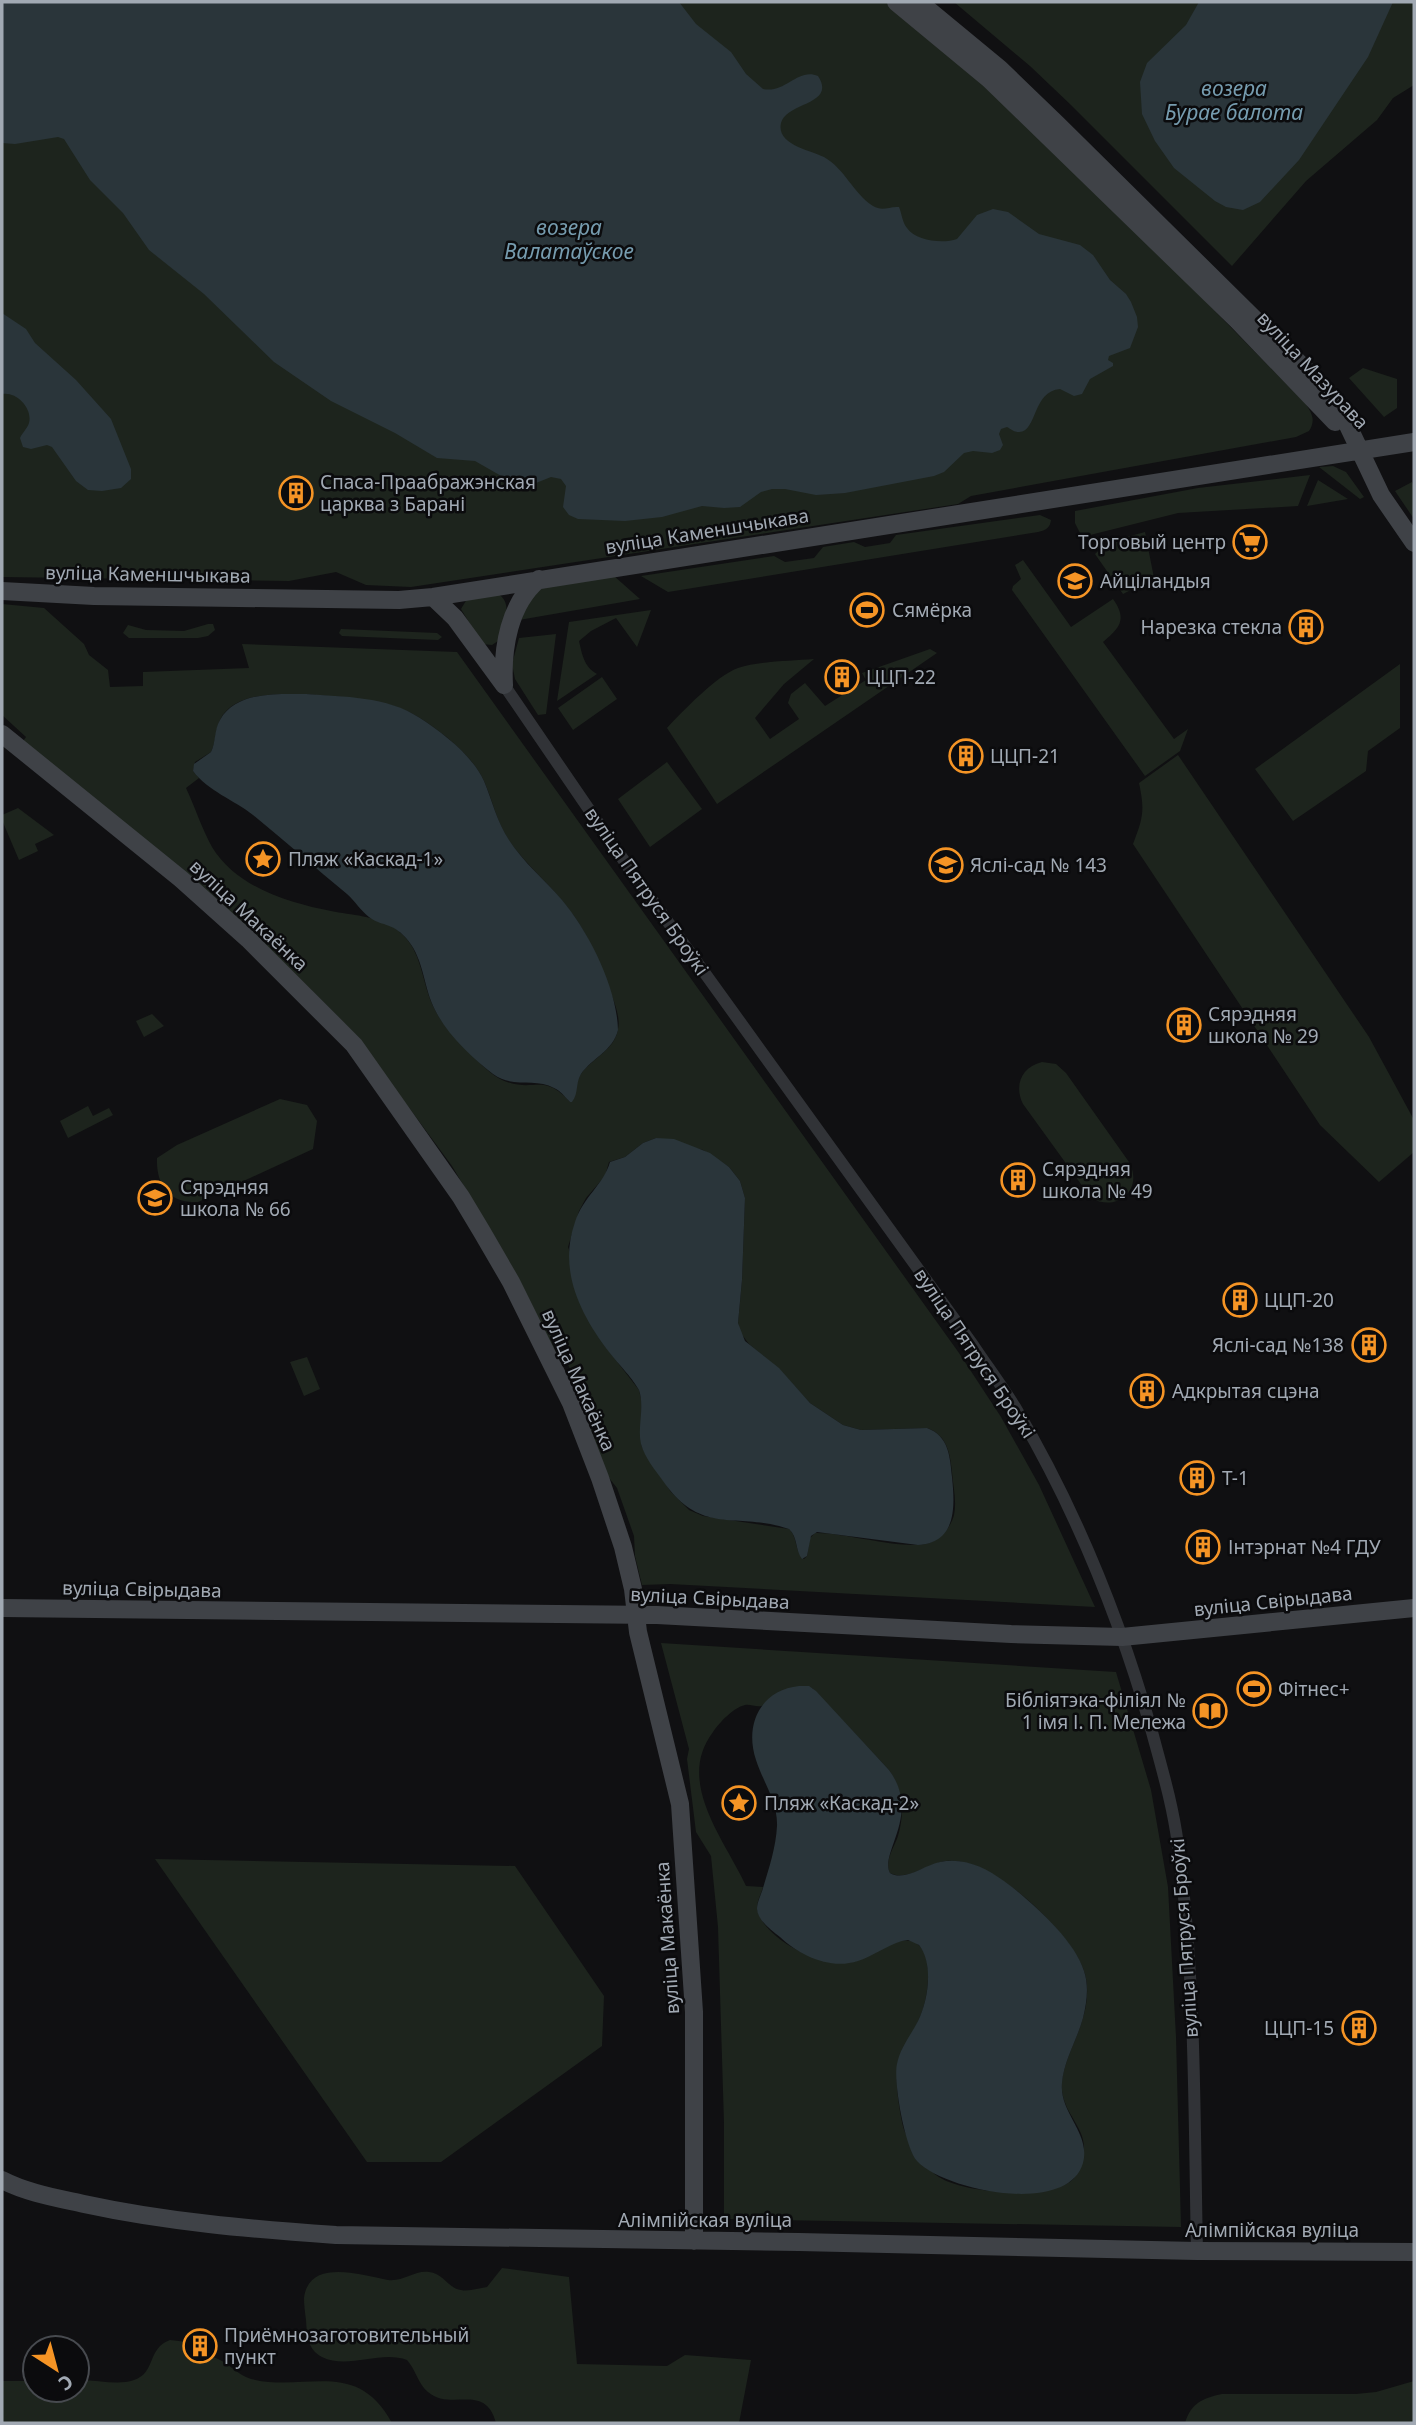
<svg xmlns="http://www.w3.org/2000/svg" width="1416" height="2425" viewBox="0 0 1416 2425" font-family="'Noto Sans',sans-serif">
	<rect width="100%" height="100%" fill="#101012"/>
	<path fill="#1d241d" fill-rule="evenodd" d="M2 2H887L942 44 1160 255 1305 403C1312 413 1316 420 1309 431L1296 437 971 496 958 504 411 587 366 585 336 572 289 581 2 577Z
		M954 2H1414V85L1393 98 1377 120 1306 181 1232 266 1071 105 1030 66Z
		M1363 368 1397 379V408L1384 417 1349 378Z
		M1333 466 1346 472 1364 497 1360 499 1319 467Z
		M1310 475 1298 506 1178 513 1082 537 1075 523V511L1198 488Z
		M1318 480 1348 499 1307 506Z
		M1412 482 1414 487V519L1395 491Z
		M1040 515 1051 520C1050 528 1046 530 1038 532L668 592 641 576 774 556 785 562 814 558 823 547 854 542 865 547 890 543 896 535Z
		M1145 532 1154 578 1123 594 1095 554 1108 542Z
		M1023 560 1071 627 1113 599C1128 620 1119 628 1103 642L1174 739 1188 729 1180 751 1145 776 1012 590 1013 586 1021 579 1015 565Z
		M614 576 640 599 519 620 524 601 541 588Z
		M497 593C515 604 503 625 498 641L492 645 482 644 461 609 467 599Z
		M2 604 44 608 84 644 89 655 108 670 110 687 143 686V672L249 668 242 644 457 652 959 1353 1001 1417 1039 1485 1095 1607 670 1584 642 1585 635 1556 634 1536 617 1488 602 1469 574 1395 581 1390 566 1361 559 1365 542 1325 502 1250 452 1166 410 1109 345 1031 21 744 26 737 2 715ZM306 694C345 698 386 697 420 718 442 732 473 756 484 781 492 799 497 822 508 839 525 864 550 884 568 908 587 932 598 959 609 988 613 999 621 1017 618 1029 615 1050 592 1058 581 1074 575 1083 576 1093 570 1102 544 1073 535 1092 507 1082 490 1076 474 1057 462 1045 451 1033 440 1021 433 1006 420 978 423 946 393 927 376 916 351 915 331 911 289 903 236 887 212 847 202 829 195 807 186 788L199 778 193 771 195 762 211 752C216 742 215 731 220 720 234 691 280 694 306 694ZM656 1138 703 1150 729 1167 740 1181 745 1198 742 1280 738 1323 740 1332 749 1344 779 1369 810 1403 843 1425 861 1430 927 1428C947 1435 950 1453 952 1472 953 1486 957 1501 954 1515 951 1527 941 1539 929 1543 905 1551 844 1532 815 1533L810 1538 807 1556 804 1559C794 1551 798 1537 789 1529L703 1516 689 1510 671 1492 644 1451 641 1444 642 1403 639 1390 608 1350 568 1247 579 1211 586 1198 605 1176 609 1162 625 1157 643 1143Z
		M651 610 637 647 616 618 591 631 579 641C582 654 584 667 597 674L557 701 569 622Z
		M208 624H213L215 630 208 636 198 638H129L123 633 128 625 146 630 184 631Z
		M341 629 437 633 442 637 438 640 342 636 339 633Z
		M556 634 546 714 538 715 515 679 512 664 519 638Z
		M930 649 937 653 717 804 667 728C683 711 716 676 738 668 759 661 791 661 814 659L784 684 755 718 770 739 799 719 788 703 791 694 805 683 825 706 866 680 862 673Z
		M1400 664V728L1368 751 1366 771 1293 821 1255 769Z
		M602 677 617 699 573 730 558 708Z
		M1178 755 1369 1037 1414 1120V1152L1379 1182 1320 1125 1133 844C1143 818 1145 811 1139 783Z
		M667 762 702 809 650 847 618 799Z
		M18 808 54 835 35 844 38 851 19 860 2 820V815Z
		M152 1014 164 1026 144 1037 136 1021Z
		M1042 1062 1056 1064 1066 1073 1129 1162C1144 1189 1117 1213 1091 1198L1023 1104C1014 1086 1021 1067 1042 1062Z
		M280 1099 307 1105 317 1121 313 1149 198 1202C169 1204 156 1185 157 1158L177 1145Z
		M88 1106 93 1116 109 1108 113 1115 68 1138 60 1121Z
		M307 1357 320 1389 304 1396 290 1362Z
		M661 1643 1116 1672 1151 1790 1168 1887 1176 2037 1181 2227 724 2219V2123L718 1927 711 1856 696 1832 687 1759 689 1749ZM812 1688 889 1770C903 1790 905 1812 898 1836 894 1848 884 1861 890 1873 907 1882 928 1863 946 1861 972 1859 993 1874 1013 1888 1037 1906 1077 1945 1085 1974 1089 1989 1087 2006 1082 2021 1076 2041 1064 2061 1062 2082 1059 2109 1084 2125 1084 2147 1083 2158 1079 2175 1071 2181 1046 2199 960 2194 936 2175 928 2169 908 2141 905 2132 901 2123 896 2088 897 2079 898 2052 915 2033 923 2009 928 1993 934 1954 916 1943 897 1932 871 1959 852 1962 823 1968 767 1941 758 1912 755 1904 761 1895 763 1887L746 1886C725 1840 675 1782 713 1732 720 1722 733 1708 745 1705 750 1704 756 1707 761 1706 778 1703 796 1694 812 1688Z
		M155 1859 515 1866 604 1996 602 2046 441 2162H367Z
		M502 2268 569 2277 577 2364 667 2366 685 2355 751 2360 739 2423H496C485 2382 451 2412 428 2392 418 2384 416 2370 407 2360 380 2350 348 2370 322 2357 307 2349 307 2335 306 2320 305 2313 304 2305 304 2298 309 2257 364 2276 388 2280 403 2282 415 2270 429 2272 443 2273 449 2289 461 2290 469 2292 479 2288 487 2287Z
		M170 2340 187 2342 192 2357C199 2357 207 2356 213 2357 227 2361 237 2375 251 2379 305 2393 356 2357 392 2423H2V2381H35V2390H77V2380C95 2379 117 2386 134 2380 156 2373 147 2348 170 2340Z
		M1414 2381V2423H1185C1191 2403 1203 2398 1222 2394H1356L1376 2392Z"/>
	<path fill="#2a353a" d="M2 2H679L696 24 731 52 746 74 763 89C785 94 798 67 818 76 837 105 786 102 781 123 776 145 811 150 824 157 845 169 853 193 873 206 883 212 889 206 899 207 902 214 902 222 907 228 916 241 943 244 957 239L977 215 993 209 1008 212 1039 234 1080 245 1093 255 1110 280 1126 294 1131 302 1137 317 1138 327 1130 348 1109 356 1108 360 1113 363V366L1090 379 1082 394 1074 396 1060 389C1032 391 1037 434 1018 432 1014 432 1011 429 1007 427L1001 429 999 434 1003 445 1000 450 992 453 973 451 964 453 944 472 934 476 845 493 816 495 785 489H772L761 492 740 507 724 508 702 506 662 517 625 521 578 519 569 515 563 507 566 486 561 479 551 477 531 485 519 486 475 461 437 458 395 433 331 401 274 362 204 294 149 250 123 213 90 180 64 139 58 137 15 144 2 143Z
		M1199 2H1393L1368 57 1299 160 1260 202 1243 210 1226 207 1215 201 1174 168 1155 141 1142 114 1140 82 1147 63 1186 25Z
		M2 313 26 329 35 343 76 380 111 419 131 469V479L121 488 102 491 88 490 76 481 52 447 47 445 31 449 23 447 20 438C22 433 27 429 29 423 33 408 16 391 2 394Z
		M306 694C344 697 387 696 420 718 443 733 472 755 484 781 492 800 497 822 509 840 523 862 545 880 562 900 589 932 617 988 618 1030 613 1051 592 1058 581 1074 575 1084 579 1093 572 1102H570C565 1097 561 1091 554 1088 535 1077 513 1089 493 1074 470 1056 442 1030 431 1001 423 979 422 956 406 938 392 922 380 926 369 917 361 911 355 901 347 894 315 868 285 841 253 815 234 800 208 791 193 771L194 764 211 752C216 742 214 730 220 720 236 691 278 694 306 694Z
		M656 1138 674 1139 710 1153 729 1167 740 1181 745 1198 742 1280 738 1323 745 1341 779 1368 810 1403 843 1425 861 1430 927 1428C949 1436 950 1457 952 1477 955 1506 957 1543 918 1545L817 1532 811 1536 807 1556 802 1559C795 1550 798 1537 789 1529 736 1511 702 1537 663 1481 655 1470 645 1458 641 1444 637 1426 645 1408 639 1390 631 1376 619 1365 609 1352 580 1314 558 1270 575 1222 583 1197 604 1184 610 1162L625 1157 643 1143Z
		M799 1686H809L816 1691 889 1770C922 1814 879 1853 890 1873 905 1882 924 1865 940 1862 963 1857 985 1867 1004 1881 1030 1900 1075 1940 1084 1971 1089 1986 1087 2002 1083 2018 1077 2040 1064 2060 1062 2083 1059 2113 1091 2133 1083 2163 1068 2216 945 2191 917 2161 905 2148 893 2081 897 2064 900 2048 911 2035 918 2021 928 2001 934 1964 919 1945L908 1940 902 1941C886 1946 873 1956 858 1961 831 1970 800 1956 780 1937 771 1930 758 1921 757 1909 757 1902 761 1895 763 1888 769 1868 776 1847 777 1826 778 1802 763 1782 756 1760 744 1724 761 1690 799 1686Z"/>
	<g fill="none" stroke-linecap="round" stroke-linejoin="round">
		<path stroke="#313337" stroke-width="12" d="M504 685 629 868 973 1345C987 1366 1002 1386 1015 1407 1075 1508 1120 1619 1152 1732 1162 1769 1173 1806 1178 1845 1196 1979 1194 2116 1197 2251"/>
		<path stroke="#3f4247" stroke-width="18" d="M896 2 989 79 1237 320 1335 422
			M919 2 1000 69 1057 124 1306 370 1342 413 1381 495 1414 543
			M2 591 94 596 399 600 433 597 1414 442
			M433 597 455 618 504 685
			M504 685C502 648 509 604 539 579
			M2 734 181 879 248 939 354 1045 461 1197 482 1232 511 1282 571 1403 600 1478 623 1547 633 1589 638 1632 680 1804 694 2012V2241
			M2 1608 657 1615 1011 1634 1122 1637 1414 1608
			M2 2180C27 2193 57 2198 84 2204 167 2222 251 2229 336 2235L799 2242 1197 2251 1414 2252"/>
	</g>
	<defs>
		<symbol id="building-ring" viewBox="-11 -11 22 22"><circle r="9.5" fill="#0b0b0d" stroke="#f59425" stroke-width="1.5"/><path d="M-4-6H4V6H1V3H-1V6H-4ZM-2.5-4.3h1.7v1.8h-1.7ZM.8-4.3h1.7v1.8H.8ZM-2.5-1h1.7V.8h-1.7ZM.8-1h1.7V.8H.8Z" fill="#f59425"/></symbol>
		<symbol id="supermarket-ring" viewBox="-11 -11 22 22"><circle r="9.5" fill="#0b0b0d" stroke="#f59425" stroke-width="1.5"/><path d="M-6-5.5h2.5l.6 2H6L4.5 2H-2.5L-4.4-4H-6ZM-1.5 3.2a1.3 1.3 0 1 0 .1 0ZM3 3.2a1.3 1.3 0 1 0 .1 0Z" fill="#f59425"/></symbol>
		<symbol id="school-ring" viewBox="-11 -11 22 22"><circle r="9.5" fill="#0b0b0d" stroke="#f59425" stroke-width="1.5"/><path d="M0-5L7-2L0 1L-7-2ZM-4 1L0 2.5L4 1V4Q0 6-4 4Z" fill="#f59425"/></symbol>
		<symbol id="stadium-ring" viewBox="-11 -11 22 22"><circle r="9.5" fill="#0b0b0d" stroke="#f59425" stroke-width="1.5"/><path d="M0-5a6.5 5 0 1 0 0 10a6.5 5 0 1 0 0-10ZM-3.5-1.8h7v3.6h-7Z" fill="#f59425"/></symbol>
		<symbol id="sight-ring" viewBox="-11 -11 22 22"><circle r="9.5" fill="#0b0b0d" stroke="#f59425" stroke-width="1.5"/><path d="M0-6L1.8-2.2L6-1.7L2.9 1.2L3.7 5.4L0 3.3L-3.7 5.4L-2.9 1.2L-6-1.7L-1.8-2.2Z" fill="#f59425"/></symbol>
		<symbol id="library-ring" viewBox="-11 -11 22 22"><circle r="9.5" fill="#0b0b0d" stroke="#f59425" stroke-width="1.5"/><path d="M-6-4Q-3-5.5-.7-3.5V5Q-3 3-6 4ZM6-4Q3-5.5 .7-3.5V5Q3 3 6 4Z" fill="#f59425"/></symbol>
	</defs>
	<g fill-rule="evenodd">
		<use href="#building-ring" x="277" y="474" width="38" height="38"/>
		<use href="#supermarket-ring" x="1231" y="523" width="38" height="38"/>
		<use href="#school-ring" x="1056" y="562" width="38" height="38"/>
		<use href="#stadium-ring" x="848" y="591" width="38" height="38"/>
		<use href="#building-ring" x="1287" y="608" width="38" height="38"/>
		<use href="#building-ring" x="823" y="658" width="38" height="38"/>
		<use href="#building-ring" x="947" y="737" width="38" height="38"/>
		<use href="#sight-ring" x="244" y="840" width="38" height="38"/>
		<use href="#school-ring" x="927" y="846" width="38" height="38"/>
		<use href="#building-ring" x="1165" y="1006" width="38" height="38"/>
		<use href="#building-ring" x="999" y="1161" width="38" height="38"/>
		<use href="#school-ring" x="136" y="1179" width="38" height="38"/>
		<use href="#building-ring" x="1221" y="1281" width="38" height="38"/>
		<use href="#building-ring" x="1350" y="1326" width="38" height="38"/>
		<use href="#building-ring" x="1128" y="1372" width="38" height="38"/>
		<use href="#building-ring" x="1178" y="1459" width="38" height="38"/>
		<use href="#building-ring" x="1184" y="1528" width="38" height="38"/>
		<use href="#stadium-ring" x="1235" y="1670" width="38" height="38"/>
		<use href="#library-ring" x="1191" y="1692" width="38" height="38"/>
		<use href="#sight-ring" x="720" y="1784" width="38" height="38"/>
		<use href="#building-ring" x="1340" y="2009" width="38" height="38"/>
		<use href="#building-ring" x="181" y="2327" width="38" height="38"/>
	</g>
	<g text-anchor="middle" stroke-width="5" stroke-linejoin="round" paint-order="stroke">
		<g font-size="19" fill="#a1a9b3" stroke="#0b0b0d">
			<text transform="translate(1313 370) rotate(47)" y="7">вуліца Мазурава</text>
			<text transform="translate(707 531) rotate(-9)" y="7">вуліца Каменшчыкава</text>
			<text transform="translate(148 574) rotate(1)" y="7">вуліца Каменшчыкава</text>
			<text transform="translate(647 891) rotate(55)" y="7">вуліца Пятруся Броўкі</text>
			<text transform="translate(249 915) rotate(43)" y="7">вуліца Макаёнка</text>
			<text transform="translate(975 1353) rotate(56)" y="7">вуліца Пятруся Броўкі</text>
			<text transform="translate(579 1380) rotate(66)" y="7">вуліца Макаёнка</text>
			<text transform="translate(142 1589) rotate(1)" y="7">вуліца Свірыдава</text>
			<text transform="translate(710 1598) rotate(3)" y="7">вуліца Свірыдава</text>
			<text transform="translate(1273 1601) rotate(-6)" y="7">вуліца Свірыдава</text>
			<text transform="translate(667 1938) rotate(-94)" y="7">вуліца Макаёнка</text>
			<text transform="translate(1184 1938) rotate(-94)" y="7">вуліца Пятруся Броўкі</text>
			<text x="705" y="2227">Алімпійская вуліца</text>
			<text x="1272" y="2237">Алімпійская вуліца</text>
		</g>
		<g font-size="19" fill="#a1a9b3" stroke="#0b0b0d" text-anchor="start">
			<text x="320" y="489">Спаса-Праабражэнская<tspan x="320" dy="22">царква з Барані</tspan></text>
			<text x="1226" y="549" text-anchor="end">Торговый центр</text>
			<text x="1100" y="588">Айціландыя</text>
			<text x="892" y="617">Сямёрка</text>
			<text x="1282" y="634" text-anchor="end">Нарезка стекла</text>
			<text x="866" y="684">ЦЦП-22</text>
			<text x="990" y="763">ЦЦП-21</text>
			<text x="288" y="866">Пляж «Каскад-1»</text>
			<text x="970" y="872">Яслі-сад № 143</text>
			<text x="1208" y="1021">Сярэдняя<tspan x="1208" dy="22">школа № 29</tspan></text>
			<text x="1042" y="1176">Сярэдняя<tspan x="1042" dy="22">школа № 49</tspan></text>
			<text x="180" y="1194">Сярэдняя<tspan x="180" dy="22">школа № 66</tspan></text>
			<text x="1264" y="1307">ЦЦП-20</text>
			<text x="1344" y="1352" text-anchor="end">Яслі-сад №138</text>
			<text x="1172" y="1398">Адкрытая сцэна</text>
			<text x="1222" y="1485">Т-1</text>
			<text x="1228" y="1554">Інтэрнат №4 ГДУ</text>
			<text x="1278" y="1696">Фітнес+</text>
			<text x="1186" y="1707" text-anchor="end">Бібліятэка-філіял №<tspan x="1186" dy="22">1 імя І. П. Мележа</tspan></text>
			<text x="764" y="1810">Пляж «Каскад-2»</text>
			<text x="1334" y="2035" text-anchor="end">ЦЦП-15</text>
			<text x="224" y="2342">Приёмнозаготовительный<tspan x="224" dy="22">пункт</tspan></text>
		</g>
		<g font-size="21" font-style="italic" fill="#769caf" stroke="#0b0b0d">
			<text x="1234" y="96">возера<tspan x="1234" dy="24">Бурае балота</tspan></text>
			<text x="569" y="235">возера<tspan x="569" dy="24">Валатаўское</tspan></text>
		</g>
	</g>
	<rect width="1416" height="2425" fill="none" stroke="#a1a9b3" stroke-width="7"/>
	<g transform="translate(56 2369) rotate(144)"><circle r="33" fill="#0b0b0d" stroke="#474a4f" stroke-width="2"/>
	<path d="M0-5L12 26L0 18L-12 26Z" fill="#f59425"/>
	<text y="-10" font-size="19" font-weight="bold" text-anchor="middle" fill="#a1a9b3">С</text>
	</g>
</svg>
